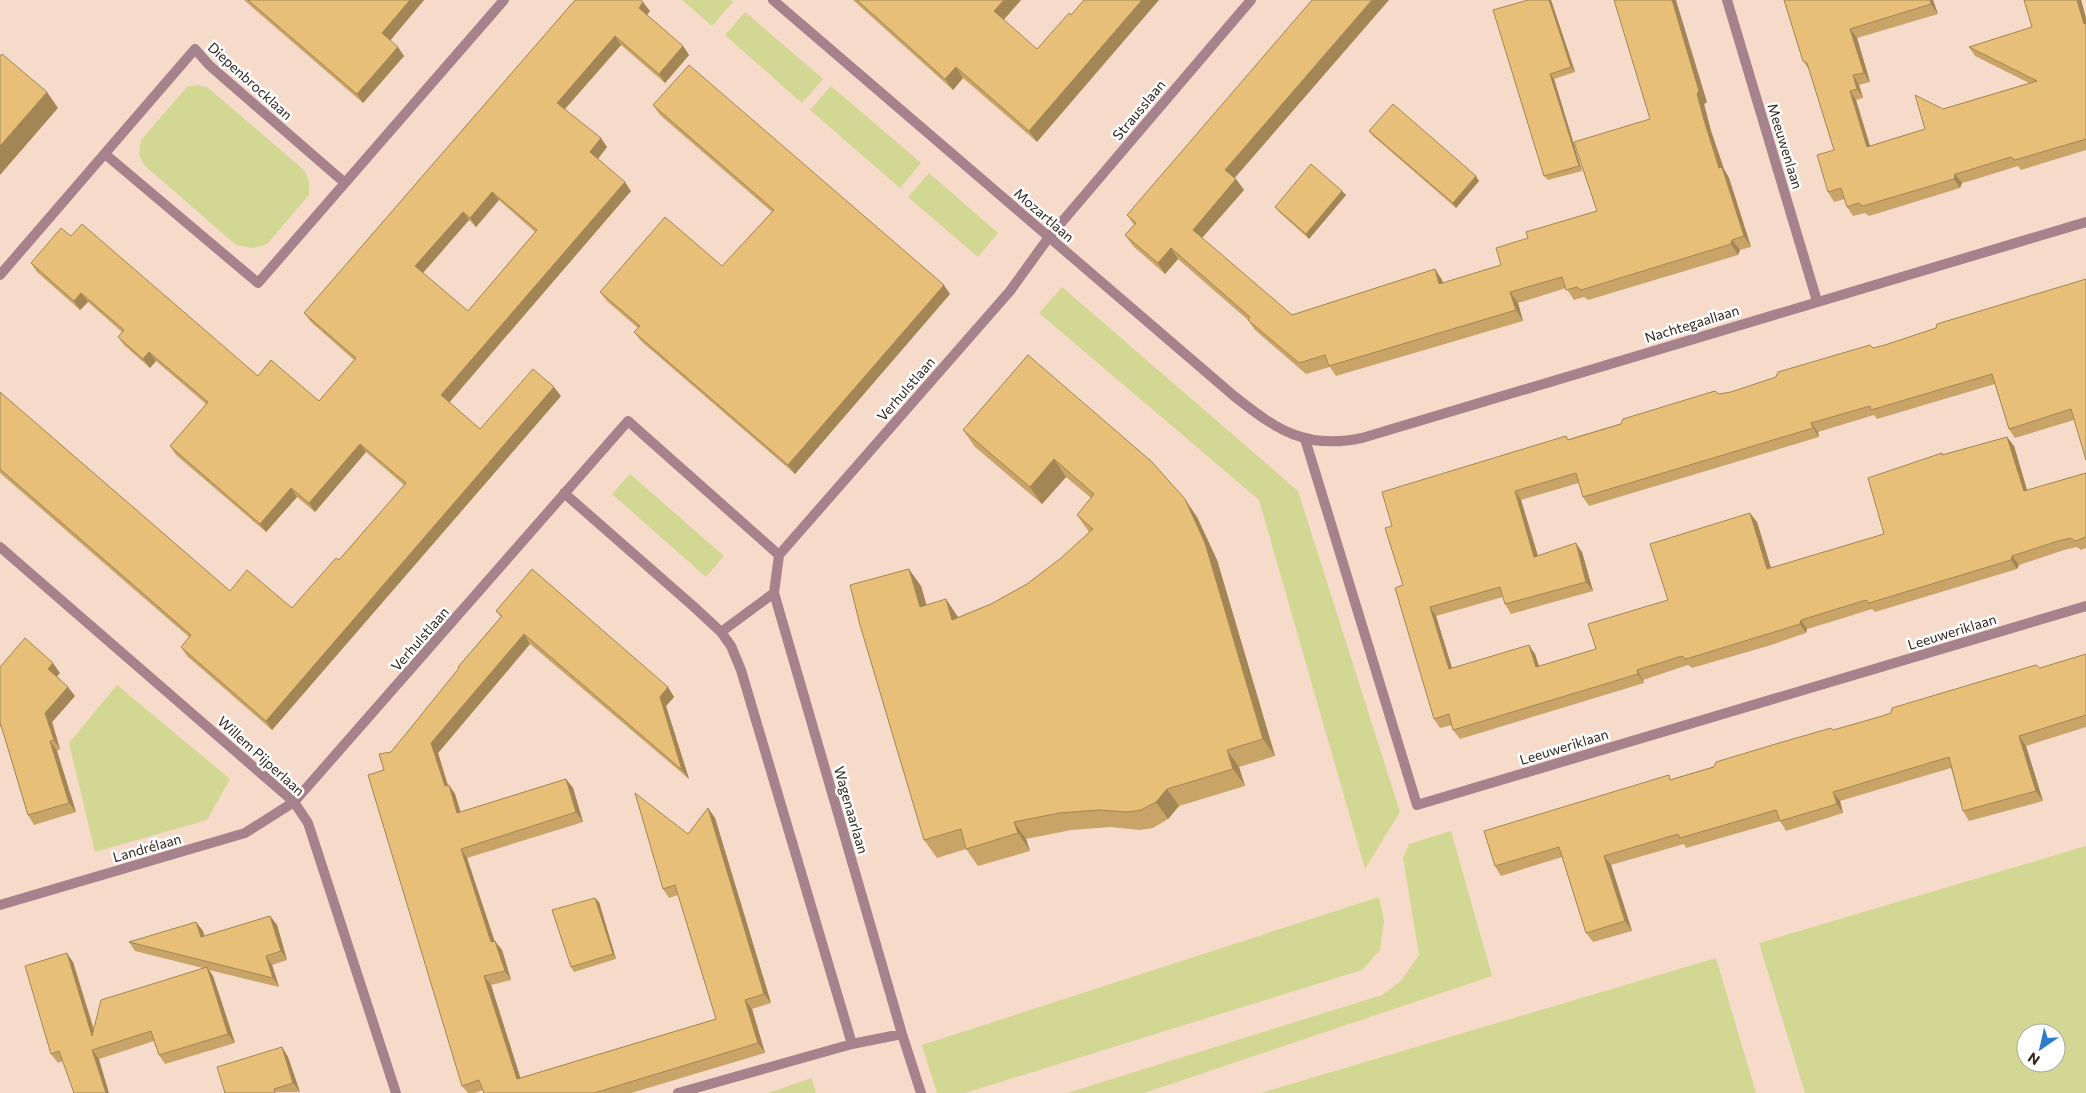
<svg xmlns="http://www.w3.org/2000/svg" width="2086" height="1093" viewBox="0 0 2086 1093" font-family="Commissioner,sans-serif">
	<rect width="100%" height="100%" fill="#f7dbca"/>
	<path fill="#d2d793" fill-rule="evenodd" d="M682 0H730L733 2 712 26Z
		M745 12 823 79 802 103 725 35Z
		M197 85 207 87 305 171 309 182V195L267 244 253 248 236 245 144 165 139 154 141 140 187 87Z
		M831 86 921 163 900 188 810 110Z
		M929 173 998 233 978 257 908 197Z
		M1062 287 1298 491 1400 812 1365 869 1259 500 1039 313Z
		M630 474 724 556 706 577 612 494Z
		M117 685 230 779 207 820 95 852 69 743Z
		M1451 831 1492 976 1144 1093H1067L1382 995 1400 982 1419 955 1403 858 1409 844Z
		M2086 846V1093H1805L1759 943ZM2026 1033H2056V1063H2026Z
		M1379 897 1384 921 1380 950 1362 970 965 1093H937L922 1045Z
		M1716 958 1756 1093H1261Z
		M812 1078 816 1093H768Z"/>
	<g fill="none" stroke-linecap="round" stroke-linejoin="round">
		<path stroke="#a6828c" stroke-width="10" d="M773 0 1234 396C1277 430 1306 450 1362 438L2086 222
			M1727 0 1817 301
			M105 154 258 283 504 0
			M0 275 195 49 209 65 345 183
			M1305 439 1417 805 2086 606
			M564 493 693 606 721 632 774 593 779 555 1010 291 1049 237 1251 0
			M0 547 294 802 308 823 396 1093
			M774 593 902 1034 921 1093
			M721 632 731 646 741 670 852 1044
			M0 905 245 833 294 802 628 421 779 555
			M678 1093 852 1044 902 1034"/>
	</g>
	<path fill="#c8a468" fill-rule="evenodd" d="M244 0H424L390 40 404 56 363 103Z
		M575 0 650 11 647 15 683 46 689 55 665 83 621 45 565 109 607 147 598 159 631 191 449 402 480 429 561 396 272 730 187 656 181 647 189 637 0 473V392L230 591 292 608 339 560 404 485 366 452 315 512 297 497 266 532 176 455 170 446 206 404 156 361 150 368 124 345 118 337 122 332 88 302 80 310 37 272 31 263 71 236 258 376 319 401 354 360 311 322 304 313ZM499 200 535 232 468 311 423 273 469 220 476 227Z
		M853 0H1021L1004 20 1037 142 963 78 953 90Z
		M1528 0H1551L1575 72 1554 79 1582 171 1548 180 1544 176Z
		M1784 0H1933L1938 14 1857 38 1870 82 1859 85 1863 98 1856 100 1870 146 1925 129 1943 109 2029 83 1975 56 1969 47 2032 27 2081 0 2086 18V150L2021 170 2018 166 1973 180 1962 183 1960 188 1869 216 1865 213 1853 216 1847 207 1845 199 1834 202 1828 192 1834 150 1810 71 1803 61Z
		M1707 102 1704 104 1711 131 1724 169 1729 178 1751 247 1740 250 1738 255 1588 300 1584 297 1574 300 1566 288 1518 303 1523 321 1336 376 1330 367 1306 374 1255 330 1248 320 1178 259 1165 274 1133 246 1125 235 1134 225 1127 215 1235 178 1244 190 1202 238 1292 315 1435 269 1442 280 1443 283 1501 265 1528 238 1597 211Z
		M653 105 950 294 795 474 641 341 634 332 638 328 607 301 600 292 722 266 772 212 660 115Z
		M1369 131 1479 181 1456 208 1373 136Z
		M1346 195 1309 239 1279 212 1275 207Z
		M2086 279 2074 420 2015 438 2009 429 1995 384 1877 419 1874 415 1818 432 1819 437 1589 506 1583 497 1579 483 1521 500 1538 556 1582 552 1593 591 1511 614 1505 604 1503 597 1436 616 1452 668 1535 654 1539 666 1596 649 1668 600 1757 522 1771 568 1884 534 1942 453 1943 455 2007 437 2014 446 2027 490 2086 473V548L2081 550 2077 547 2064 550 2019 565 2017 569 1875 612 1872 609 1837 620 1807 629 1806 633 1768 646 1692 668 1688 665 1643 680 1644 683 1460 739 1453 730 1452 725 1440 728 1434 719 1403 585 1392 526 1569 439 1719 394 1731 392 1885 345Z
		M1028 355 1197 517 1217 560 1275 756 1239 767 1245 786 1179 806 1168 819 1153 828 1140 830 1111 827 1071 830 1026 839 1030 851 978 866 966 849 937 858 924 840 921 586 926 605 958 617 991 604 1027 584 1061 558 1089 532 1077 515 1091 498 1066 477 1042 504 975 447 963 430Z
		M496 611 668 687 674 697 666 706 689 779 530 644 438 753 448 785H449L455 794 460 812 566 779 573 788 583 822 467 858 494 941 502 950 511 980 491 985 520 1078 716 1019 678 895 669 898 663 889 688 834 708 808 715 818 771 1003 752 1009 765 1053 631 1093H484L483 1090 475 1093H468L462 1086 384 770 391 752 459 669 458 667 501 617Z
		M2086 654V727L2026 746 2043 801 1969 821 1963 811 1951 768 1840 801 1843 813 1786 831 1780 821 1686 848 1684 844 1611 865 1632 931 1593 942 1586 933 1562 857 1501 876 1495 866 1672 779 1879 717Z
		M0 667 60 673 57 676 75 696 52 722 60 749 57 751 76 812 34 825 28 815 2 729 0 726Z
		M599 902 616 959 574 972 571 967Z
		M270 916 277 925 287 960 272 965 279 987 209 970 213 976 235 1043 165 1064 159 1055 154 1041 99 1059 63 1061 58 1063 51 1054 73 962 94 1029 203 968 135 951 129 942 196 922 203 931 204 936Z
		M282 1047 288 1057 300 1092 225 1093Z"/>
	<path fill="#a28655" d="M410 0H424L389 42 382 33Z
		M1004 0H1021L1001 22 994 11Z
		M1142 0H1159L1037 142 1029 131Z
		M1372 0H1389L1233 180 1225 170Z
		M1549 0H1551L1575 72 1571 67Z
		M1672 0H1676L1707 102 1704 104 1711 131 1724 169 1729 178 1751 247 1744 236 1719 168 1704 120Z
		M1930 0H1933L1938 14 1931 4Z
		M2077 0H2081L2086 18V27L2084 24Z
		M643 2 650 11 645 17 639 8Z
		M1850 29 1857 38 1870 82 1864 73Z
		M615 36 621 45 563 111 557 103Z
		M683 46 689 55 665 83 659 74Z
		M398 47 404 56 363 103 357 94Z
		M956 67 963 78 953 90 945 79Z
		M1550 74 1554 79 1582 171 1579 166Z
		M1853 75 1859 85 1863 98 1857 89Z
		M1850 91 1856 100 1873 156 1867 147Z
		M47 92 58 108 0 175V146Z
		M601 138 607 147 596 161 590 152Z
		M1955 174 1962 183 1960 188 1954 179Z
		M1476 176 1479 181 1456 208 1453 203Z
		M1236 179 1244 190 1200 240 1193 230Z
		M625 182 631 191 448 404 441 395Z
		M1342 191 1346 195 1309 239 1306 234Z
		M492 192 499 200 476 227 470 218Z
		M463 212 469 220 421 275 415 266Z
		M1732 240 1740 250 1738 255 1731 244Z
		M1171 248 1178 259 1165 274 1158 263Z
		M1435 269 1442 280 1447 295 1439 284Z
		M944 285 950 294 795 474 788 465Z
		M1510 292 1518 303 1523 321 1516 310Z
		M81 293 88 302 80 310 74 301Z
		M149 352 156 361 150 368 143 359Z
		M554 387 561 396 272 730 266 721Z
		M1811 423 1818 432 1819 437 1813 428Z
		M2007 437 2014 446 2030 500 2024 491Z
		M360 444 366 452 315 512 309 503Z
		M1054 459 1066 477 1042 504 1030 487Z
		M291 488 297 497 266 532 260 524Z
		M1515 491 1521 500 1541 566 1534 557Z
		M1185 499 1197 517 1217 560 1275 756 1263 739Z
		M1750 513 1757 522 1774 578 1767 569Z
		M1576 543 1582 552 1593 591 1586 582Z
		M2012 556 2019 565 2017 569 2011 560Z
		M909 569 921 586 932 624 920 607Z
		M946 599 958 617 964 637 952 620Z
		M1430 607 1436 616 1455 678 1449 669Z
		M1801 620 1807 629 1806 633 1800 624Z
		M524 634 530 644 438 753 451 796 445 786 431 743Z
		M1529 645 1535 654 1542 676 1536 667Z
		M53 663 60 673 55 678 48 669Z
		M1637 670 1643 680 1644 683 1638 674Z
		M68 687 75 696 52 722 60 749 54 740 45 713Z
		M668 687 674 697 666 706 689 779 682 770 660 697Z
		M2019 736 2026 746 2043 801 2036 791Z
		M50 741 57 751 76 812 69 803Z
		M1227 750 1239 767 1245 786 1233 769Z
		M566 779 573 788 583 822 576 812Z
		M449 785 455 794 464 823 457 813Z
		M1167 789 1179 806 1168 819 1156 802Z
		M1833 792 1840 801 1843 813 1837 804Z
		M708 808 715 818 771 1003 764 994Z
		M1014 822 1026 839 1030 851 1018 833Z
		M461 849 467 858 498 951 491 942Z
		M1604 856 1611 865 1632 931 1625 921Z
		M595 898 599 902 616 959 613 954Z
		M270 916 277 925 287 960 281 951Z
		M196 922 203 931 207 946 201 937Z
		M495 941 502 950 511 980 505 971Z
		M67 953 73 962 98 1045 92 1036Z
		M266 956 272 965 279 987 273 978Z
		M207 967 213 976 235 1043 228 1034Z
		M484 976 491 985 524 1089 517 1079Z
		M745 1000 752 1009 765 1053 758 1043Z
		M282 1047 288 1057 300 1092 293 1083Z
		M92 1050 99 1059 109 1093H106Z"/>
	<path fill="#e8bf79" stroke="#a28655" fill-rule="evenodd" d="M248 0H410L382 33 398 47 357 94Z
		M575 0H641L643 2 639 8 683 46 659 74 615 36 557 103 601 138 590 152 625 182 441 395 480 429 533 369 554 387 266 721 181 647 191 635 0 469V392L230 591 247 570 292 608 336 558 339 560 406 483 360 444 309 503 291 488 260 524 170 446 208 402 149 352 143 359 118 337 124 330 81 293 74 301 31 263 61 228 71 236 82 224 258 376 271 360 319 401 356 358 304 313ZM492 192 537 230 468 311 415 266 463 212 470 218Z
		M857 0H1004L994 11 1037 49 1069 13 1071 15 1084 0H1142L1029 131 956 67 945 79Z
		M1312 0H1372L1225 170 1236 179 1193 230 1292 315 1435 269 1439 284 1501 265 1496 248 1528 238 1526 232 1597 211 1574 142 1650 119 1614 0H1672L1699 91 1697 94 1704 120 1719 168 1722 167 1744 236 1732 240 1731 244 1581 290 1577 287 1566 290 1562 277 1510 292 1516 310 1329 366 1325 355 1299 363 1248 320 1250 317 1171 248 1158 263 1125 235 1136 223 1127 215Z
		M1528 0H1549L1571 67 1550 74 1579 166 1544 176 1493 10Z
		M1784 0H1930L1931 4 1850 29 1864 73 1853 75 1857 89 1850 91 1867 147 1925 129 1915 95 1943 109 2037 81 1969 47 2032 27 2024 0H2077L2084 24 2086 23V139L2015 160 2011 157 1966 171 1955 174 1954 179 1863 206 1858 203 1847 207 1841 188 1828 192 1817 155 1834 150 1807 63 1803 61Z
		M2 54 47 92 0 146V56Z
		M689 65 944 285 788 465 634 332 640 326 600 292 665 217 722 266 774 210 653 105Z
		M1393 104 1476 176 1453 203 1369 131Z
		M1311 164 1342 191 1306 234 1275 207Z
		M2086 279V460L2071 409 2009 429 1992 374 1871 410 1870 406 1811 423 1813 428 1583 497 1576 473 1515 491 1534 557 1576 543 1586 582 1505 604 1500 587 1430 607 1449 669 1529 645 1536 667 1596 649 1588 624 1668 600 1650 544 1750 513 1767 569 1884 534 1868 478 1942 453V455L2007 437 2024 491 2086 473V537L2075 541 2071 538 2058 541 2012 556 2011 560 1869 603 1866 600 1830 611 1801 620 1800 624 1761 636 1686 659 1682 656 1637 670 1638 674 1453 730 1449 714 1434 719 1395 588 1403 585 1385 528 1392 526 1382 492 1566 436 1568 440 1621 424 1623 419 1705 394 1715 391 1719 394 1731 392 1776 377 1778 372 1870 345 1873 348 1885 345 1936 328 1937 324Z
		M1028 355 1152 462 1185 499 1205 543 1263 739 1227 750 1233 769 1167 789 1156 802 1141 810 1128 812 1099 810 1059 813 1014 822 1018 833 966 849 961 829 924 840 860 625 850 585 909 569 920 607 946 599 952 620 991 604 1027 584 1061 558 1093 529 1077 515 1094 494 1054 459 1030 487 963 430Z
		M532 569 668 687 660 697 682 770 524 634 431 743 445 786 449 785 457 813 566 779 576 812 461 849 491 942 495 941 505 971 484 976 517 1079 716 1019 675 885 663 889 635 793 688 834 708 808 764 994 745 1000 758 1043 594 1093H484L479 1080 462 1086 368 775 384 770 379 754 391 752 409 730 459 668 458 667 502 616 496 611Z
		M25 638 53 663 48 669 68 687 45 713 54 740 50 741 69 803 28 815 0 722V667Z
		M2086 654V715L2019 736 2036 791 1963 811 1949 757 1833 792 1837 804 1780 821 1776 810 1680 838 1678 834 1604 856 1625 921 1586 933 1559 847 1495 866 1484 831 1669 775 1670 780 1714 767 1716 762 1779 743 1831 728 1833 730 1879 717 1891 713 1892 708 2036 665 2040 668Z
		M595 898 613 954 571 967 552 910Z
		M270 916 281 951 266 956 273 978 129 942 196 922 201 937Z
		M67 953 92 1036 101 1000 207 967 228 1034 159 1055 151 1031 92 1050 106 1093H74L59 1051 51 1054 25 966Z
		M282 1047 293 1083 274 1089 275 1093H225L217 1067Z"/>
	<g text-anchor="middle" stroke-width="5" stroke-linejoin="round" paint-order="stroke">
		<g font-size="14" fill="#30261f" stroke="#fff">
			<text transform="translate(250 81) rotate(42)" y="5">Diepenbrocklaan</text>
			<text transform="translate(1139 110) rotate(-50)" y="5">Strausslaan</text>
			<text transform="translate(1785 146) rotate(73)" y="5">Meeuwenlaan</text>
			<text transform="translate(1044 215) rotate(41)" y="5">Mozartlaan</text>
			<text transform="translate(1692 324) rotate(-17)" y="5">Nachtegaallaan</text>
			<text transform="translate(906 389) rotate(-49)" y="5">Verhulstlaan</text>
			<text transform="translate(1952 632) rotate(-17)" y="5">Leeuweriklaan</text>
			<text transform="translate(420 639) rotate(-49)" y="5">Verhulstlaan</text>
			<text transform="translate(1564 747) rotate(-17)" y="5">Leeuweriklaan</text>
			<text transform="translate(261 756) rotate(42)" y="5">Willem Pijperlaan</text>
			<text transform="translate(851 810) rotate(74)" y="5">Wagenaarlaan</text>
			<text transform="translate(147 848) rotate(-16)" y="5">Landrélaan</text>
		</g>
	</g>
	<g transform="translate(2041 1048) rotate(214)"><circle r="24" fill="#ffffff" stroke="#aca8a5"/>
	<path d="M0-4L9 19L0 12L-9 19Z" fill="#2c7ccb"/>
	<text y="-8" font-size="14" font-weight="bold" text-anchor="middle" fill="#30261f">N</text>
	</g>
</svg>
